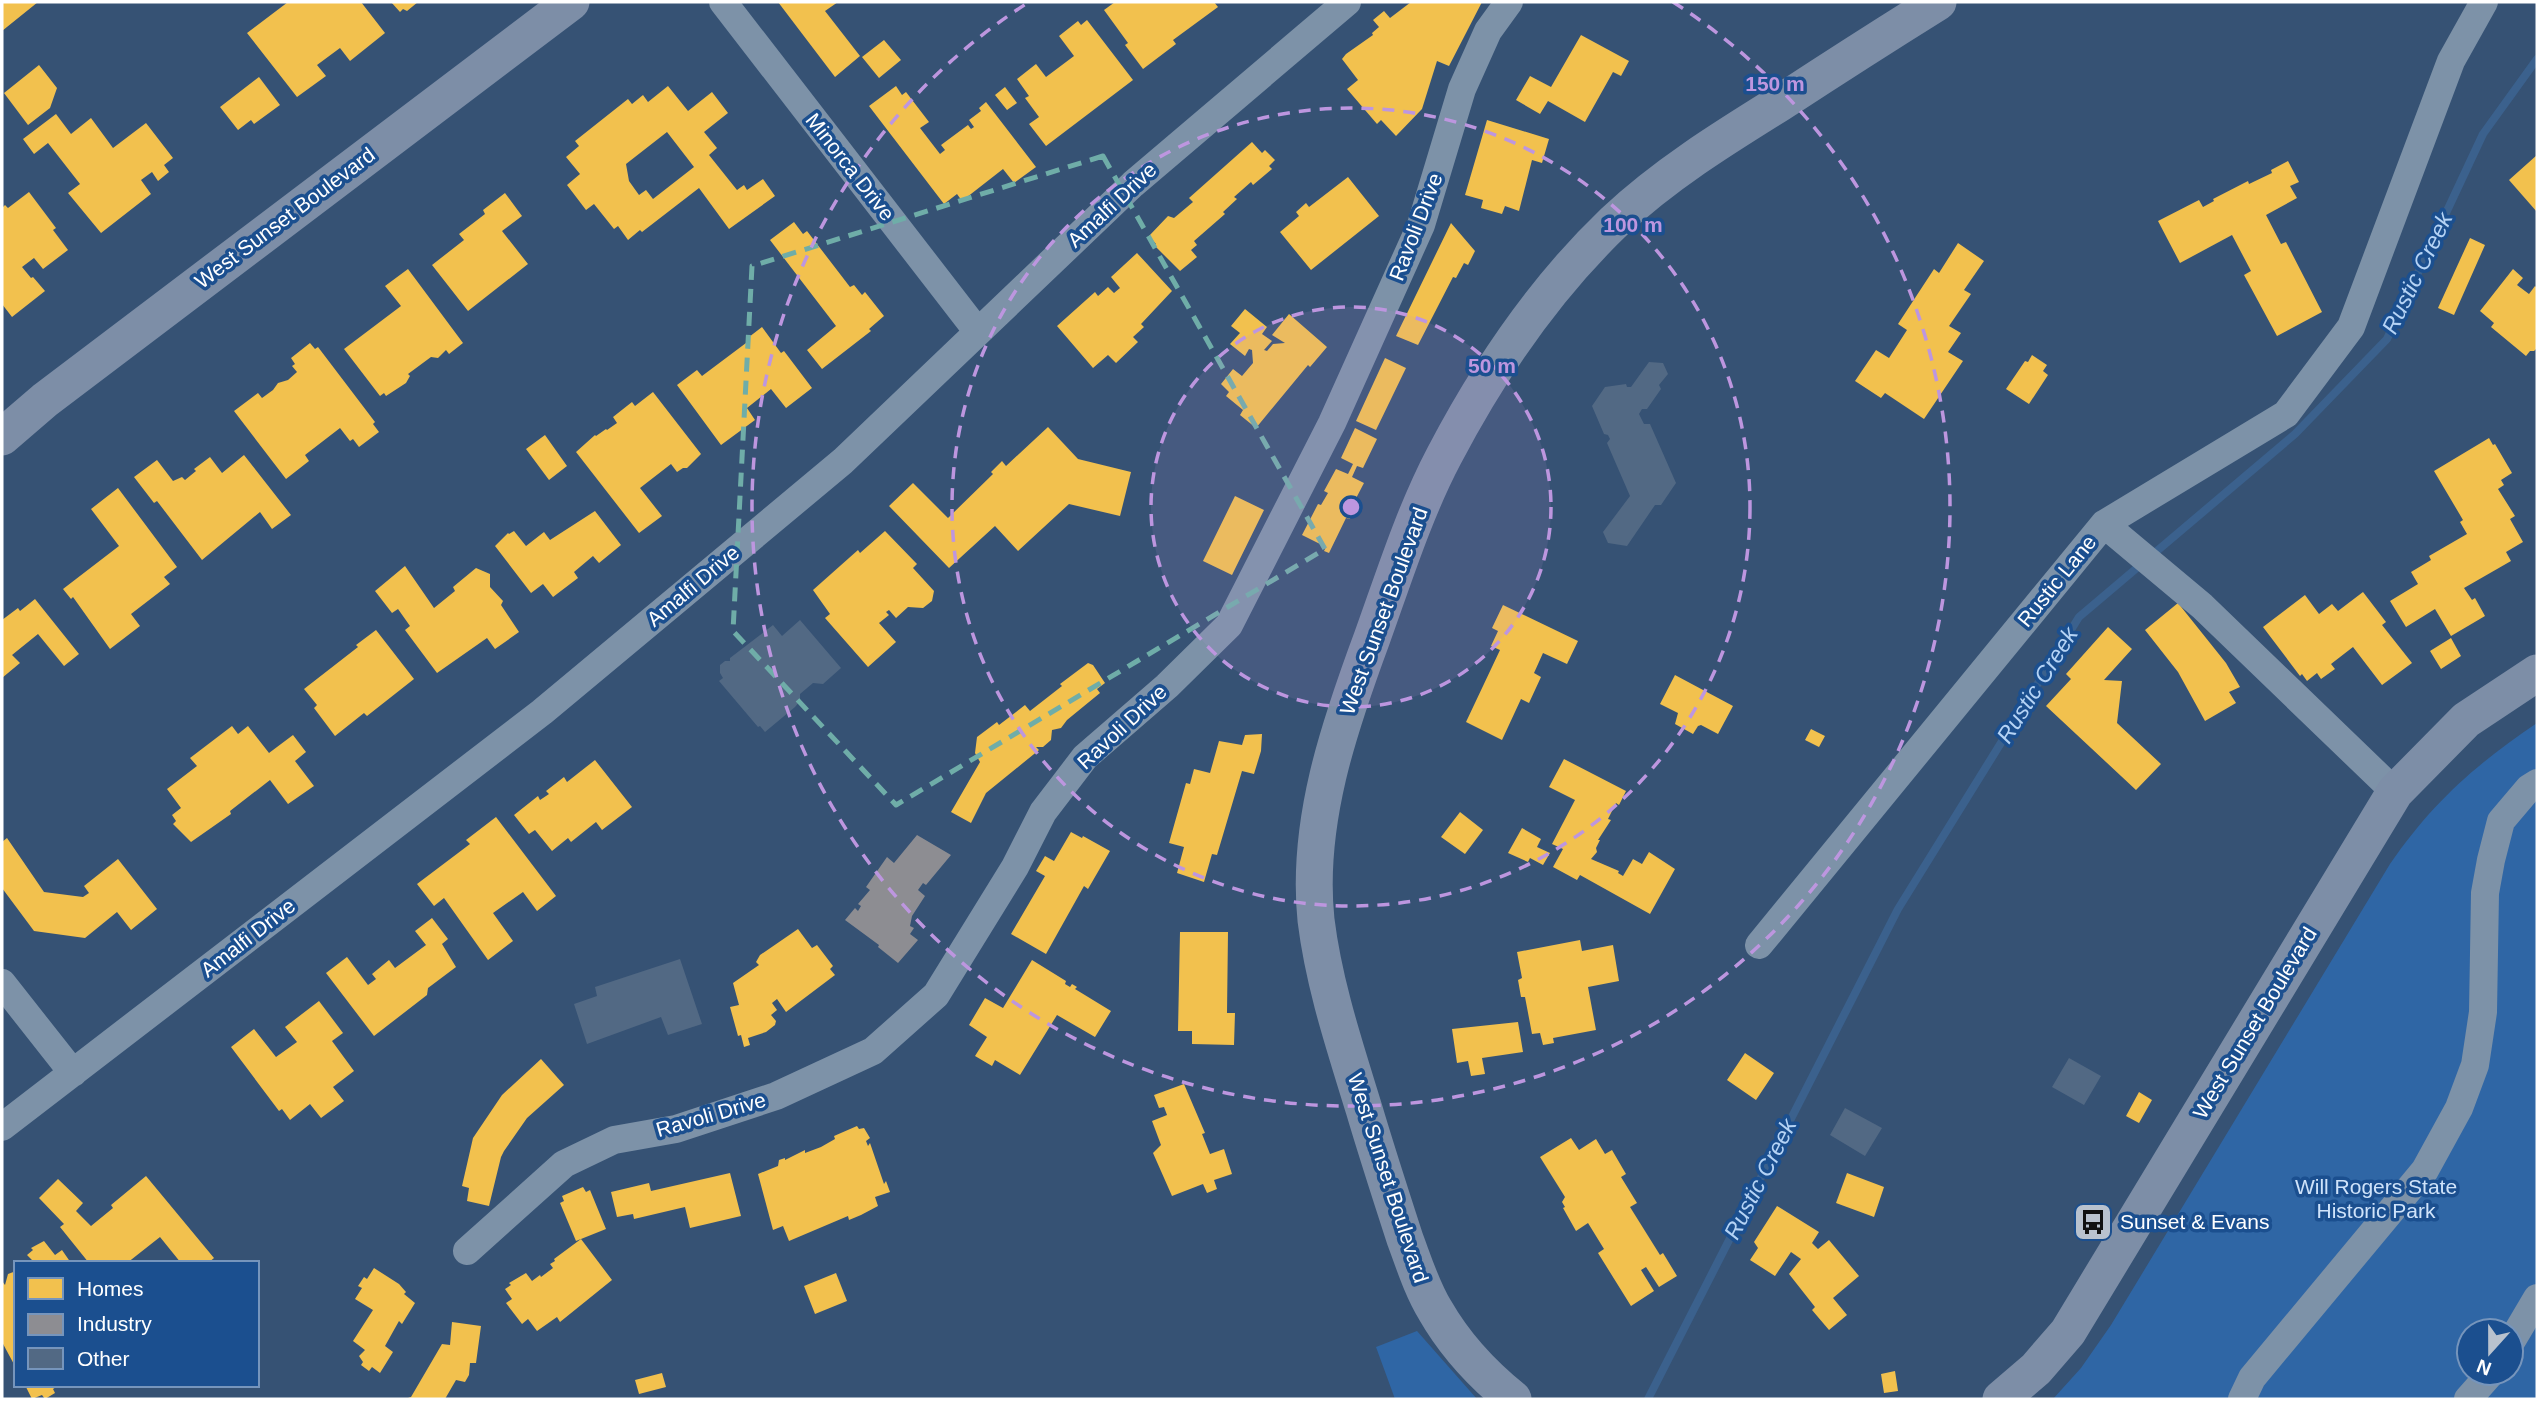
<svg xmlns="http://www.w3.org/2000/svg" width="2539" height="1401" viewBox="0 0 2539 1401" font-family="Helvetica,sans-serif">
	<rect width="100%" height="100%" fill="#365274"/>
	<path fill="#2f66a5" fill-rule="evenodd" d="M2537 723V1399H2053L2081 1368 2111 1325 2390 864C2433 802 2475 765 2537 723ZM2469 1331H2511V1373H2469Z
		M1417 1331 1477 1399H1395L1376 1347Z"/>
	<path fill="#f2c14e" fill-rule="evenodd" d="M2 2H38L2 31Z
		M288 2H361L385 33 350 61 340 48 317 65 326 76 297 97 247 33Z
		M391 2H418L407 11 403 9 400 12Z
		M778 2H838L825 11 860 56 835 77Z
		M1115 2H1214L1218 7 1173 40 1176 44 1143 69 1125 45 1128 43 1104 10Z
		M1411 2H1482L1449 66 1437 61 1422 109 1396 136 1381 120 1377 124 1347 89 1358 80 1342 59 1346 54 1373 35 1372 33 1379 27 1373 20 1384 11 1390 18Z
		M1087 20 1133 80 1046 146 1029 124 1039 117 1025 98 1029 96 1017 79 1036 64 1046 77 1074 56 1059 36 1078 21 1081 25Z
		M1581 35 1629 61 1621 76 1613 72 1585 122 1548 101 1540 114 1516 100 1530 76 1551 87Z
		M884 40 901 60 879 78 862 57Z
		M39 65 57 88 50 108 28 125 4 93Z
		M259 77 280 105 254 124 251 120 238 130 220 107Z
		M668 86 688 111 712 92 728 113 704 132 717 148 709 155 737 190 744 185 747 190 763 179 775 196 729 229 699 188 642 232 640 230 628 240 618 226 614 229 594 204 586 210 567 185 580 174 566 157 579 146 575 141 628 99 632 104 643 95 648 102ZM667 132 694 167 653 199 646 190 639 195 629 181 626 164Z
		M896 86 902 95 906 92 929 122 920 128 940 154 945 150 941 145 968 125 971 129 974 127 969 120 981 111 979 108 986 102 1036 167 1014 183 1003 169 962 201 957 194 944 204 869 106Z
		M1005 87 1017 103 1007 110 995 95Z
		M56 114 71 134 91 118 113 148 146 123 173 158 164 165 169 172 158 181 152 172 141 180 151 194 101 233 68 193 80 184 48 143 34 154 23 139Z
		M1487 120 1549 139 1542 163 1532 160 1519 211 1505 206 1502 214 1481 208 1483 200 1465 195Z
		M1252 142 1262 153 1265 150 1275 160 1269 166 1272 169 1253 185 1251 182 1234 197 1237 199 1223 212 1225 214 1194 241 1197 245 1191 250 1197 257 1180 271 1154 245 1156 244 1149 236 1168 216 1174 218 1193 202 1189 198Z
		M2537 155V212L2509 180Z
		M2288 161 2299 182 2290 186 2297 198 2266 215 2281 244 2286 242 2322 312 2277 336 2244 275 2251 271 2232 235 2180 263 2158 221 2199 200 2203 207 2214 201 2213 199 2248 181 2249 184 2272 173 2271 170Z
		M1348 177 1379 216 1311 270 1280 232 1299 216 1296 212 1306 203 1309 207Z
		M29 192 56 228 53 230 68 250 43 269 34 258 22 267 31 278 33 277 45 291 12 317 2 304V208L5 205 8 208Z
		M505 193 522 216 502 231 528 264 468 311 432 265 464 240 459 234 485 214 483 210Z
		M794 222 803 234 807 231 850 287 854 285 862 295 865 292 884 316 869 329 871 331 822 369 807 350 836 326 770 240Z
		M1451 223 1475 251 1468 265 1464 263 1456 278 1453 277 1418 345 1396 336Z
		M2470 238 2485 245 2454 315 2438 308Z
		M1958 243 1984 261 1964 290 1971 294 1949 326 1961 333 1948 352 1963 361 1924 419 1885 393 1881 398 1855 381 1876 350 1889 358 1907 330 1898 324 1934 269 1939 273Z
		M1137 253 1172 291 1141 324 1144 327 1133 337 1138 342 1116 363 1108 355 1093 368 1057 326 1095 292 1098 296 1108 287 1114 293 1120 288 1111 277Z
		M408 269 463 343 449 354 446 350 438 358 431 357 408 374 410 376 406 383 386 396 384 393 380 396 344 349 401 306 385 286Z
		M2513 269 2523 278 2517 285 2529 294 2535 286 2537 288V348L2534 351H2530L2526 356 2491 327 2494 323 2480 311Z
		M1245 309 1267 327 1262 334 1272 341 1264 350 1267 351 1273 344 1285 343 1272 335 1289 314 1327 347 1310 367 1308 365 1256 428 1240 415 1243 410 1226 396 1229 392 1221 384 1233 369 1242 376 1253 363 1252 350 1249 349 1245 356 1230 344 1240 333 1231 326Z
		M762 327 781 353 784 351 812 388 786 408 771 389 747 408 755 420 721 445 677 385 697 370 702 376 750 340 749 337Z
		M310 343 315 349 318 347 375 422 373 424 379 432 359 447 353 439 350 441 340 428 305 455 309 461 286 479 234 411 258 393 262 398 273 390 278 383 288 380 297 372 292 366 295 364 291 358Z
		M2032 355 2047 365 2043 371 2048 375 2029 404 2006 389 2025 361 2028 362Z
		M1385 358 1406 368 1376 430 1356 421Z
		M653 392 701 454 687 468H683L677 472 671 464 640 488 662 516 639 533 576 452 595 435 596 436 606 429 607 430 617 423 613 417 632 402 635 406Z
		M1048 427 1078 459 1131 472 1120 516 1069 504 1018 551 995 526 949 568 889 506 913 483 948 518 993 474 991 472 1002 461 1006 466Z
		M1355 428 1377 439 1363 468 1357 466 1352 477 1364 483 1352 506 1355 507 1350 519 1346 518 1329 553 1324 551 1326 547 1302 535 1318 504 1321 505 1328 493 1324 491 1336 469 1348 474 1353 464 1341 458Z
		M545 435 567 466 549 480 526 449Z
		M2489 438 2493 445 2495 444 2512 473 2501 480 2504 485 2498 489 2515 516 2510 519 2523 542 2506 552 2511 561 2464 588 2472 600 2475 598 2485 616 2451 636 2435 609 2406 627 2390 601 2418 584 2411 572 2431 560 2429 556 2467 534 2460 522 2463 520 2434 471Z
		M244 455 291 515 272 529 260 512 202 560 157 501 154 503 134 477 157 460 173 481 182 477 185 480 196 471 194 469 210 457 222 473Z
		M118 488 177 567 164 577 170 584 131 614 140 626 110 649 73 597 71 599 63 589 119 546 91 509Z
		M1235 496 1264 510 1232 575 1203 561Z
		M595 511 621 545 599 563 593 556 574 572 578 578 553 597 543 584 531 593 495 546 508 533 509 534 514 531 526 546 544 532 550 540Z
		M885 531 917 564 913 568 934 591 932 601 923 608 908 607 896 618 889 610 886 612 889 615 879 623 896 642 868 667 825 618 830 614 813 590 858 550 860 553Z
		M405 566 434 608 455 591 453 587 476 568 490 574V587L503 601 501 605 519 632 495 649 487 638 437 673 405 630 410 626 398 609 392 613 375 591Z
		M2363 592 2386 622 2382 625 2412 663 2382 685 2353 647 2331 664 2335 669 2321 679 2317 673 2307 681 2302 674 2300 676 2263 627 2305 595 2319 614 2332 604 2338 611Z
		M35 599 79 654 64 666 38 634 12 655 20 663 2 678V620L18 608 20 611Z
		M2178 603 2226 663 2240 687 2229 692 2236 703 2205 721 2178 672 2145 630Z
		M1503 605 1578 641 1567 664 1543 653 1534 673 1541 677 1529 703 1521 699 1502 740 1466 722 1500 650 1491 646 1498 631 1492 628Z
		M2108 627 2132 649 2104 680 2122 681 2117 723 2161 764 2136 790 2046 706 2071 679 2066 674Z
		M376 630 414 679 367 716 364 713 335 736 314 708 317 705 304 689 358 647 356 645Z
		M2451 638 2461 656 2441 669 2430 651Z
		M1088 663 1093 665 1105 683 1097 689 1100 693 1067 720 1061 728 1052 730 1051 740 1043 747H1036L1039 750 986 793 971 823 951 812 980 762 975 753 977 737 997 722 999 725 1025 705 1030 711 1062 686 1060 684Z
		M1675 675 1733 706 1718 734 1701 725 1698 726 1693 734 1675 724 1678 713 1660 704Z
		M232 726 238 734 248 726 269 753 293 735 306 752 295 761 314 786 288 804 270 780 230 811 231 814 191 842 173 824 176 821 172 815 181 808 167 789 197 766 190 758Z
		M1811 729 1825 736 1819 747 1805 740Z
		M1262 734 1261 751 1254 774 1242 771 1217 855 1212 854 1204 882 1177 873 1184 847 1169 843 1186 783 1190 784 1194 769 1210 773 1219 741 1242 745 1245 735Z
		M1564 759 1626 791 1619 805 1616 803 1608 819 1611 820 1598 840H1600L1596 848 1597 852 1591 859 1619 871 1618 873 1623 876 1633 859 1642 864 1649 852 1675 869 1650 914 1580 875 1577 880 1553 867 1563 849 1552 844 1575 800 1549 787Z
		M595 760 632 807 602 830 596 822 571 842 568 838 552 851 535 830 529 834 514 815 538 796 540 800 549 794 546 791 564 777 567 782Z
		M1460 812 1483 830 1465 854 1441 837Z
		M496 817 556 896 537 911 523 892 493 913 513 941 488 960 444 898 434 906 417 884 470 844 466 840Z
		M1522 828 1541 839 1537 847 1550 853 1543 865 1530 858 1528 862 1508 853Z
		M1071 832 1082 838 1083 836 1110 851 1088 889 1084 886 1046 954 1011 934 1045 876 1036 871 1045 856 1054 861Z
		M7 838 44 892 83 897 89 893 84 886 118 859 157 909 131 930 117 912 85 938 34 931 2 888V842Z
		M432 918 448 939 442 944 456 967 428 988 427 995 374 1036 326 973 347 957 368 985 376 979 372 974 389 960 395 968 426 945 415 931Z
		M798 929 812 948 817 945 833 966 830 969 835 975 786 1012 777 999 772 1003 777 1010 771 1015 776 1021 775 1025 766 1032 748 1038 750 1045 744 1047 741 1035 738 1036 730 1007 739 1005 733 983 759 965 756 962 760 955Z
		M1180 932H1228L1227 1013H1235L1234 1045 1192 1044V1031H1178Z
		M1580 940 1582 951 1613 945 1619 981 1588 987 1596 1030 1553 1038 1554 1043 1543 1045 1540 1033 1532 1034 1525 997H1521L1518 980 1522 978 1517 952Z
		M1032 960 1066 981 1065 984 1070 987 1072 984 1077 987 1075 989 1111 1011 1095 1037 1057 1015 1020 1075 995 1060 992 1066 975 1056 987 1037 969 1025 985 998 1003 1008Z
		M319 1001 343 1033 332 1041 354 1071 333 1087 344 1101 321 1118 310 1104 290 1120 282 1109 279 1111 231 1047 254 1029 276 1057 297 1042 285 1027Z
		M1518 1022 1523 1052 1482 1058 1485 1074 1471 1076 1468 1061 1457 1063 1452 1029Z
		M1745 1053 1774 1073 1756 1100 1727 1080Z
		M541 1059 564 1085 527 1118 504 1151 501 1157 489 1206 467 1201 469 1188 462 1186 473 1138 502 1095Z
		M1184 1084 1205 1133 1202 1134 1210 1154 1224 1149 1232 1174 1214 1180 1217 1189 1207 1193 1203 1184 1172 1196 1153 1153 1161 1145 1152 1121 1167 1115 1164 1107 1159 1108 1154 1095Z
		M2139 1092 2152 1100 2139 1123 2126 1116Z
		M857 1126 859 1129 864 1128 870 1138 866 1141 868 1146 870 1143 884 1184 886 1181 890 1192 875 1197 878 1206 861 1215 849 1220 848 1216 789 1241 783 1226 773 1230 758 1174 778 1166 779 1160 785 1158V1160L805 1150V1153L821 1147 835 1139 834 1136Z
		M1571 1138 1579 1150 1596 1139 1605 1154 1612 1150 1626 1174 1621 1177 1637 1203 1630 1207 1660 1255 1663 1253 1677 1276 1659 1287 1646 1267 1641 1270 1654 1291 1631 1306 1598 1253 1604 1249 1588 1223 1576 1231 1563 1208 1565 1207 1562 1202 1565 1197 1540 1157Z
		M730 1173 741 1216 690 1228 685 1207 634 1219 633 1214 617 1217 611 1192 649 1183 651 1191Z
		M1847 1173 1884 1187 1874 1217 1836 1203Z
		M146 1176 214 1258 208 1263H181L160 1237 127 1263H89L60 1227 64 1224 39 1198 58 1179 83 1203 76 1211 91 1226 113 1208 111 1205Z
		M583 1187 586 1192 590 1190 606 1229 581 1239 612 1280 560 1322 557 1317 537 1331 528 1319 522 1324 506 1303 512 1299 505 1289 511 1285 509 1283 526 1273 532 1281 540 1275 541 1277 553 1268 550 1264 555 1261 554 1259 581 1239 576 1241 560 1203 564 1201 562 1196Z
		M1777 1206 1819 1232 1812 1243 1818 1249 1829 1240 1859 1276 1833 1298 1847 1315 1829 1330 1812 1310 1815 1307 1789 1274 1801 1259 1791 1252 1775 1276 1750 1260 1758 1248 1754 1242Z
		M44 1241 55 1255 62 1250 71 1263H31L33 1261 27 1255 33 1250 31 1248Z
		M374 1268 399 1284 406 1292 404 1294 415 1303 402 1324 399 1321 385 1346 393 1352 380 1373 372 1367 369 1371 361 1365 363 1362 359 1356 365 1350 353 1341 373 1310 355 1299 362 1288 358 1286 364 1277 367 1279Z
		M16 1271V1368L2 1342V1281L5 1285 8 1274Z
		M836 1273 847 1301 815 1314 804 1286Z
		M452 1322 481 1326 476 1363H470L469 1375 465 1382 456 1380 445 1399H405L411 1397 442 1344 450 1345Z
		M1895 1371 1898 1391 1884 1393 1881 1374Z
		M662 1373 666 1387 639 1394 635 1380Z
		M25 1385H59L53 1389 55 1393 45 1399 42 1395 32 1399Z"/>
	<path fill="#8d8d92" d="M917 835 951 855 926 885 923 883 918 890 925 896 912 916 910 926 914 928 910 934 918 940 898 963 878 947 879 945 845 920 855 908 858 911 861 906 858 904 870 890 866 887 887 857 894 863Z"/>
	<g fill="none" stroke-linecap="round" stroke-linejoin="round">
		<path stroke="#3b618d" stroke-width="8" d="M1648 1399 1898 909 2079 617 2295 434 2387 339 2483 134 2537 59"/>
	</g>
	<path fill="#526984" d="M1649 362 1663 363 1668 374 1659 385 1661 389 1647 409H1642L1639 414 1644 424H1650L1676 483 1661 505H1655L1627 546 1608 543 1603 532 1630 496 1607 443 1610 439 1608 435 1604 434 1592 406 1605 387 1626 384 1627 387H1631Z
		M800 620 841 668 823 684 813 683 800 694V701L795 707 765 732 760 726 758 727 719 681 723 678 720 673V665L725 661H730V658L773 625 782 636Z
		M680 959 702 1024 668 1035 661 1017 587 1044 574 1004 597 996 595 987Z
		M2069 1058 2101 1076 2084 1105 2052 1087Z
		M1845 1108 1882 1128 1865 1156 1830 1135Z"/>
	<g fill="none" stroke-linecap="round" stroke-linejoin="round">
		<path stroke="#7d92a8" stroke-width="28" d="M723 2 978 332
			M2104 524 2286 414 2351 327 2451 61 2484 2
			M1759 945 2104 524 2202 606 2395 792
			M2 983 73 1073
			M2 1127 542 712 710 572 843 461 1133 184 1347 2
			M467 1251 564 1164 614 1140 676 1129 776 1096 873 1051 936 995 1015 867 1043 812 1085 757 1167 686 1229 625 1332 423 1421 225 1462 89 1488 31 1509 2
			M2511 1342 2537 1298
			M2242 1399 2252 1378 2425 1170 2459 1108 2475 1065 2483 1012 2485 893 2491 860 2501 821 2529 788 2537 783
			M2468 1399 2491 1373"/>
		<path stroke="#7d8ea7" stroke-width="37" d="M2 437 45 400 571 2
			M1513 1399C1482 1374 1455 1345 1435 1310 1422 1289 1414 1263 1405 1239 1391 1196 1377 1153 1364 1109 1345 1047 1324 985 1316 920 1306 823 1339 727 1372 638 1394 577 1414 513 1444 456 1489 370 1544 289 1614 222 1664 175 1722 139 1780 103 1832 69 1885 35 1938 2
			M2001 1399 2036 1369 2068 1332 2395 792 2466 720 2537 673"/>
	</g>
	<path fill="none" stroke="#6fada8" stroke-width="5" stroke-dasharray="14 9" stroke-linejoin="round" d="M1103 156 1325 549 896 805 733 631 752 266Z"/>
	<circle cx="1351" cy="507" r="200" fill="#bd96df" fill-opacity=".12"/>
	<g fill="none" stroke="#bd96df" stroke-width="3.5" stroke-dasharray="12 9">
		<circle cx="1351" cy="507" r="200"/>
		<circle cx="1351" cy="507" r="399"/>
		<path d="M1673 2A599 599 0 1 1 1029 2"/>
	</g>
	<defs>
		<symbol id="bus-square" viewBox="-11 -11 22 22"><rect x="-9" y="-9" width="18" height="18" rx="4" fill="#b9c2ce" stroke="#1b4f8f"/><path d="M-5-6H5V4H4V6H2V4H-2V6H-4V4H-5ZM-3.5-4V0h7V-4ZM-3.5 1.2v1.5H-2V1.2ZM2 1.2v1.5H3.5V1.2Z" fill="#111"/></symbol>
	</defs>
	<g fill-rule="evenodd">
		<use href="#bus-square" x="2071" y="1200" width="44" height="44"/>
	</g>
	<g text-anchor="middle" stroke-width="7" stroke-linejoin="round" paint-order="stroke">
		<g font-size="21" fill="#fff" stroke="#1b4f8f">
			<text transform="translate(850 167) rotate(52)" y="7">Minorca Drive</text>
			<text transform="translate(1112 205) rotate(-43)" y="7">Amalfi Drive</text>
			<text transform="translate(285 218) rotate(-37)" y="7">West Sunset Boulevard</text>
			<text transform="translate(1416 227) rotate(-69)" y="7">Ravoli Drive</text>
			<text transform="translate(2057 581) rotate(-51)" y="7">Rustic Lane</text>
			<text transform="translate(693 586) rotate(-40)" y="7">Amalfi Drive</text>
			<text transform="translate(1384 611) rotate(-70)" y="7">West Sunset Boulevard</text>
			<text transform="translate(1122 727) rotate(-43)" y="7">Ravoli Drive</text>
			<text transform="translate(248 938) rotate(-38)" y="7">Amalfi Drive</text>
			<text transform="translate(2255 1023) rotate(-59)" y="7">West Sunset Boulevard</text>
			<text transform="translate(711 1115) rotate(-16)" y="7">Ravoli Drive</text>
			<text transform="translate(1388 1178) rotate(72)" y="7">West Sunset Boulevard</text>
		</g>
		<g font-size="21" fill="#cfe3fa" stroke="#1b4f8f">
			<text x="2376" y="1194">Will Rogers State<tspan x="2376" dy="24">Historic Park</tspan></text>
		</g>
		<g font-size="21" fill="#fff" stroke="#1b4f8f" text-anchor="start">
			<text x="2120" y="1229">Sunset &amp; Evans</text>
		</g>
		<g font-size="23" font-style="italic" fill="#b5d3f5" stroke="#1b4f8f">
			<text transform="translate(2417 273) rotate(-64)" y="8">Rustic Creek</text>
			<text transform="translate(2037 685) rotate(-58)" y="8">Rustic Creek</text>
			<text transform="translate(1760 1179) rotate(-63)" y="8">Rustic Creek</text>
		</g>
	</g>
	<circle cx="1351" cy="507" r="10" fill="#bd96df" stroke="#1b4f8f" stroke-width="3.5"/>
	<g font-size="21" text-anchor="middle" font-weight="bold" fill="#bd96df" stroke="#1b4f8f" stroke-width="7" stroke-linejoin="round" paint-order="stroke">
		<text x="1775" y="91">150 m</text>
		<text x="1633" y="232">100 m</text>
		<text x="1492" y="373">50 m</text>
	</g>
	<rect width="2539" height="1401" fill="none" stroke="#ffffff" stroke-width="7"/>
	<rect x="14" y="1261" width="245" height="126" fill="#1b4f8f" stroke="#7695bc" stroke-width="2"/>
	<rect x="28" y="1278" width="35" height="21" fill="#f2c14e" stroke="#7695bc" stroke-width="2"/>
	<text x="77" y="1296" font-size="21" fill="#ffffff">Homes</text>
	<rect x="28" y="1314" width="35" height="21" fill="#8d8d92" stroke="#7695bc" stroke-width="2"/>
	<text x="77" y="1331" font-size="21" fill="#ffffff">Industry</text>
	<rect x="28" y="1348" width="35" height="21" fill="#526984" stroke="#7695bc" stroke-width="2"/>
	<text x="77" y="1366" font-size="21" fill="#ffffff">Other</text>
	<g transform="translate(2490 1352) rotate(201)"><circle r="33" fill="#1b4f8f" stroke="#7695bc" stroke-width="2"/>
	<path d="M0-5L12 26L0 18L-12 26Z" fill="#b9c2ce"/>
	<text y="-10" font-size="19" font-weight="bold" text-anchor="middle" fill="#ffffff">N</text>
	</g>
</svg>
